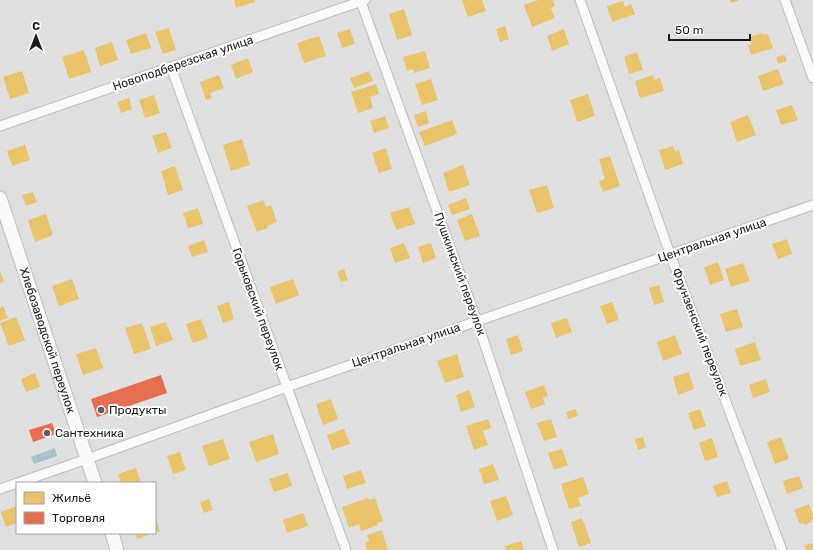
<svg xmlns="http://www.w3.org/2000/svg" width="813" height="550" viewBox="0 0 813 550" font-family="Rubik,sans-serif">
	<rect width="100%" height="100%" fill="#e1e0e0"/>
	<path fill="#e9c46a" d="M234,0H254L255,2L236,8Z
		M462,0H482L486,11L468,17Z
		M538,0H553L555,6L551,8L555,18L532,27L524,5Z
		M730,0H740L731,3Z
		M623,1L625,7L631,4L635,14L612,22L607,6Z
		M404,9L412,35L397,40L389,14Z
		M505,26L509,39L500,42L496,29Z
		M169,28L176,50L163,54L155,32Z
		M350,29L355,44L342,48L337,33Z
		M564,29L569,44L552,51L547,36Z
		M146,33L151,48L131,54L126,40Z
		M763,33V35L768,34L773,48L751,55L748,45L752,44L750,37Z
		M319,36L326,56L304,63L297,43Z
		M112,42L118,60L100,66L95,48Z
		M84,50L91,72L69,79L62,57Z
		M425,51L430,68L414,73L413,69L407,71L403,57Z
		M637,52L643,70L629,74L624,57Z
		M785,55L787,61L778,64L776,57Z
		M248,58L253,72L236,79L231,65Z
		M778,69L784,84L763,91L758,76Z
		M22,71L29,93L10,99L3,77Z
		M369,71L373,81L354,88L350,78Z
		M219,75L224,88L210,93L212,98L206,100L200,82Z
		M653,75L654,80L660,78L664,91L640,98L635,81Z
		M431,79L438,100L422,105L415,84Z
		M376,84L379,94L370,97L373,108L358,113L351,92Z
		M588,94L595,116L577,122L570,100Z
		M154,95L160,113L145,118L139,100Z
		M129,98L132,109L121,113L117,102Z
		M792,105L798,120L781,125L776,110Z
		M426,111L429,123L418,127L414,115Z
		M748,115L756,135L737,142L730,122Z
		M385,116L389,128L374,133L370,121Z
		M452,120L457,134L425,146L419,132Z
		M166,132L172,148L158,153L152,136Z
		M242,139L250,165L231,171L223,145Z
		M25,145L30,160L12,166L7,151Z
		M673,146L675,152L679,150L683,164L665,170L659,150Z
		M386,148L392,169L379,173L372,153Z
		M610,156L620,186L603,192L599,181L605,179L599,159Z
		M463,165L470,185L449,192L443,173Z
		M175,166L183,190L168,195L161,171Z
		M547,185L554,208L537,213L529,190Z
		M33,192L37,202L26,206L22,195Z
		M466,198L470,209L452,215L448,205Z
		M263,200L266,207L271,205L277,222L267,226L268,228L257,232L247,206Z
		M409,207L415,224L396,230L390,213Z
		M198,208L203,224L188,228L183,213Z
		M46,214L53,235L35,242L28,220Z
		M472,214L480,236L465,241L457,220Z
		M787,239L792,254L778,259L772,244Z
		M204,240L208,252L192,257L188,246Z
		M404,243L410,258L395,263L390,248Z
		M431,243L436,258L423,263L418,247Z
		M718,262L724,280L710,285L704,267Z
		M743,263L750,281L731,287L725,269Z
		M344,269L348,280L341,282L337,272Z
		M0,271L4,282L0,283Z
		M72,279L79,299L59,306L52,286Z
		M293,279L299,295L276,304L270,287Z
		M659,285L664,302L654,305L649,288Z
		M229,302L234,319L223,323L217,306Z
		M612,302L619,320L607,324L600,306Z
		M3,306L8,318L0,321V308Z
		M737,309L743,327L726,332L720,314Z
		M16,317L25,340L9,346L0,323Z
		M567,318L572,332L556,338L551,323Z
		M201,319L208,338L193,343L186,324Z
		M166,322L173,340L156,346L150,327Z
		M142,323L151,349L134,354L125,328Z
		M518,335L523,351L511,355L506,339Z
		M675,335L682,354L663,361L657,342Z
		M755,342L761,360L740,366L735,349Z
		M96,348L103,368L83,375L76,354Z
		M457,354L464,377L445,383L437,361Z
		M689,372L694,389L678,395L673,377Z
		M35,373L40,387L26,392L21,379Z
		M766,379L770,392L753,398L749,385Z
		M544,385L548,396L543,398L545,404L531,409L525,392Z
		M469,390L475,407L461,412L456,395Z
		M331,399L338,419L323,425L316,404Z
		M576,409L578,416L568,419L566,412Z
		M700,409L706,426L694,430L688,413Z
		M488,419L491,428L483,431L488,445L474,450L466,426Z
		M551,419L557,437L544,441L537,423Z
		M344,429L350,444L332,450L327,435Z
		M273,434L279,454L256,462L249,442Z
		M643,437L646,447L638,450L635,439Z
		M781,437L789,459L775,464L767,442Z
		M712,438L718,457L705,461L699,443Z
		M223,439L230,459L209,466L202,446Z
		M562,449L568,465L554,470L548,453Z
		M180,452L186,470L173,474L167,456Z
		M493,464L499,480L484,484L479,469Z
		M136,468L141,483H121L118,474Z
		M361,470L366,483L347,489L343,476Z
		M288,473L292,486L274,492L269,479Z
		M799,476L803,488L787,494L783,481Z
		M583,477L589,494L578,498L581,506L569,509L561,484Z
		M727,481L731,493L717,497L713,486Z
		M506,496L513,515L497,521L490,501Z
		M368,498L369,500L375,498L383,521L377,523L378,525L361,531L359,524L349,528L342,507Z
		M209,499L213,510L204,513L200,502Z
		M809,504L813,515V519L811,520L812,522L805,525L804,523L800,524L794,510Z
		M17,506V523L6,527L1,512Z
		M303,513L308,526L287,533L283,520Z
		M155,516L160,531L155,533Z
		M582,518L591,543L579,547L571,522Z
		M382,530L388,550H367L365,542L369,541L367,535Z
		M135,533H153L137,539Z
		M521,541L524,550H506L505,546Z
		M813,543V550H806L805,545Z"/>
	<path fill="#e76f51" d="M161,375L167,393L97,417L91,399Z
		M52,423L56,434L33,442L29,430Z"/>
	<path fill="#a9c1c7" d="M55,448L57,456L34,464L31,457Z"/>
	<g fill="none" stroke-linecap="round" stroke-linejoin="round">
		<defs>
			<path id="street" d="M359,0L361,2L477,321L553,550
				M580,0L670,254L782,550
				M785,0L813,78
				M171,67L346,550
				M0,126L365,0
				M0,489L87,459L287,387L813,205"/>
			<g id="secondary">
				<path id="s1" d="M0,198L95,483"/>
				<path d="M112,533L117,550"/>
			</g>
		</defs>
		<use href="#street" stroke="#bdbcbc" stroke-width="11"/>
		<use href="#secondary" stroke="#bdbcbc" stroke-width="15"/>
		<use href="#street" stroke="#fafafa" stroke-width="9"/>
		<use href="#secondary" stroke="#fafafa" stroke-width="13"/>
	</g>
	<g fill="#616060" stroke="#fff" stroke-width="1.5">
		<circle cx="101" cy="410" r="4"/>
		<circle cx="47" cy="433" r="4"/>
	</g>
	<g text-anchor="middle" dominant-baseline="central" stroke-width="4" stroke-linejoin="round" paint-order="stroke">
		<g font-size="12" fill="#1c1b1b" stroke="#fff">
			<text transform="translate(183 63) rotate(-19)">Новоподберезская улица</text>
			<text transform="translate(712 240) rotate(-19)">Центральная улица</text>
			<text transform="translate(460 274) rotate(70)">Пушкинский переулок</text>
			<text transform="translate(258 309) rotate(70)">Горьковский переулок</text>
			<text transform="translate(700 332) rotate(69)">Фрунзенский переулок</text>
			<text stroke="none"><textPath href="#s1" startOffset="150">Хлебозаводской переулок</textPath></text>
			<text transform="translate(406 345) rotate(-19)">Центральная улица</text>
		</g>
		<g font-size="12" fill="#1c1b1b" stroke="#fff" text-anchor="start">
			<text x="109" y="410">Продукты</text>
			<text x="55" y="433">Сантехника</text>
		</g>
	</g>
	<rect x="16" y="482" width="140" height="52" fill="#ffffff" stroke="#a4a4a4"/>
	<rect x="24" y="492" width="20" height="12" fill="#e9c46a" stroke="#a4a4a4"/>
	<text x="52" y="502" font-size="12" fill="#1c1b1b">Жильё</text>
	<rect x="24" y="512" width="20" height="12" fill="#e76f51" stroke="#a4a4a4"/>
	<text x="52" y="522" font-size="12" fill="#1c1b1b">Торговля</text>
	<g transform="translate(36 36)" stroke="#ffffff" stroke-width="3" paint-order="stroke">
	<path d="M0-3L7 15L0 10L-7 15Z" fill="#1c1b1b"/>
	<text y="-6" font-size="11" font-weight="bold" text-anchor="middle" fill="#1c1b1b">С</text>
	</g>
	<path d="M669 34v6h81v-6" fill="none" stroke="#1c1b1b" stroke-width="2"/>
	<text x="675" y="34" font-size="12" fill="#1c1b1b" stroke="#ffffff" stroke-width="3" paint-order="stroke">50 m</text>
</svg>
